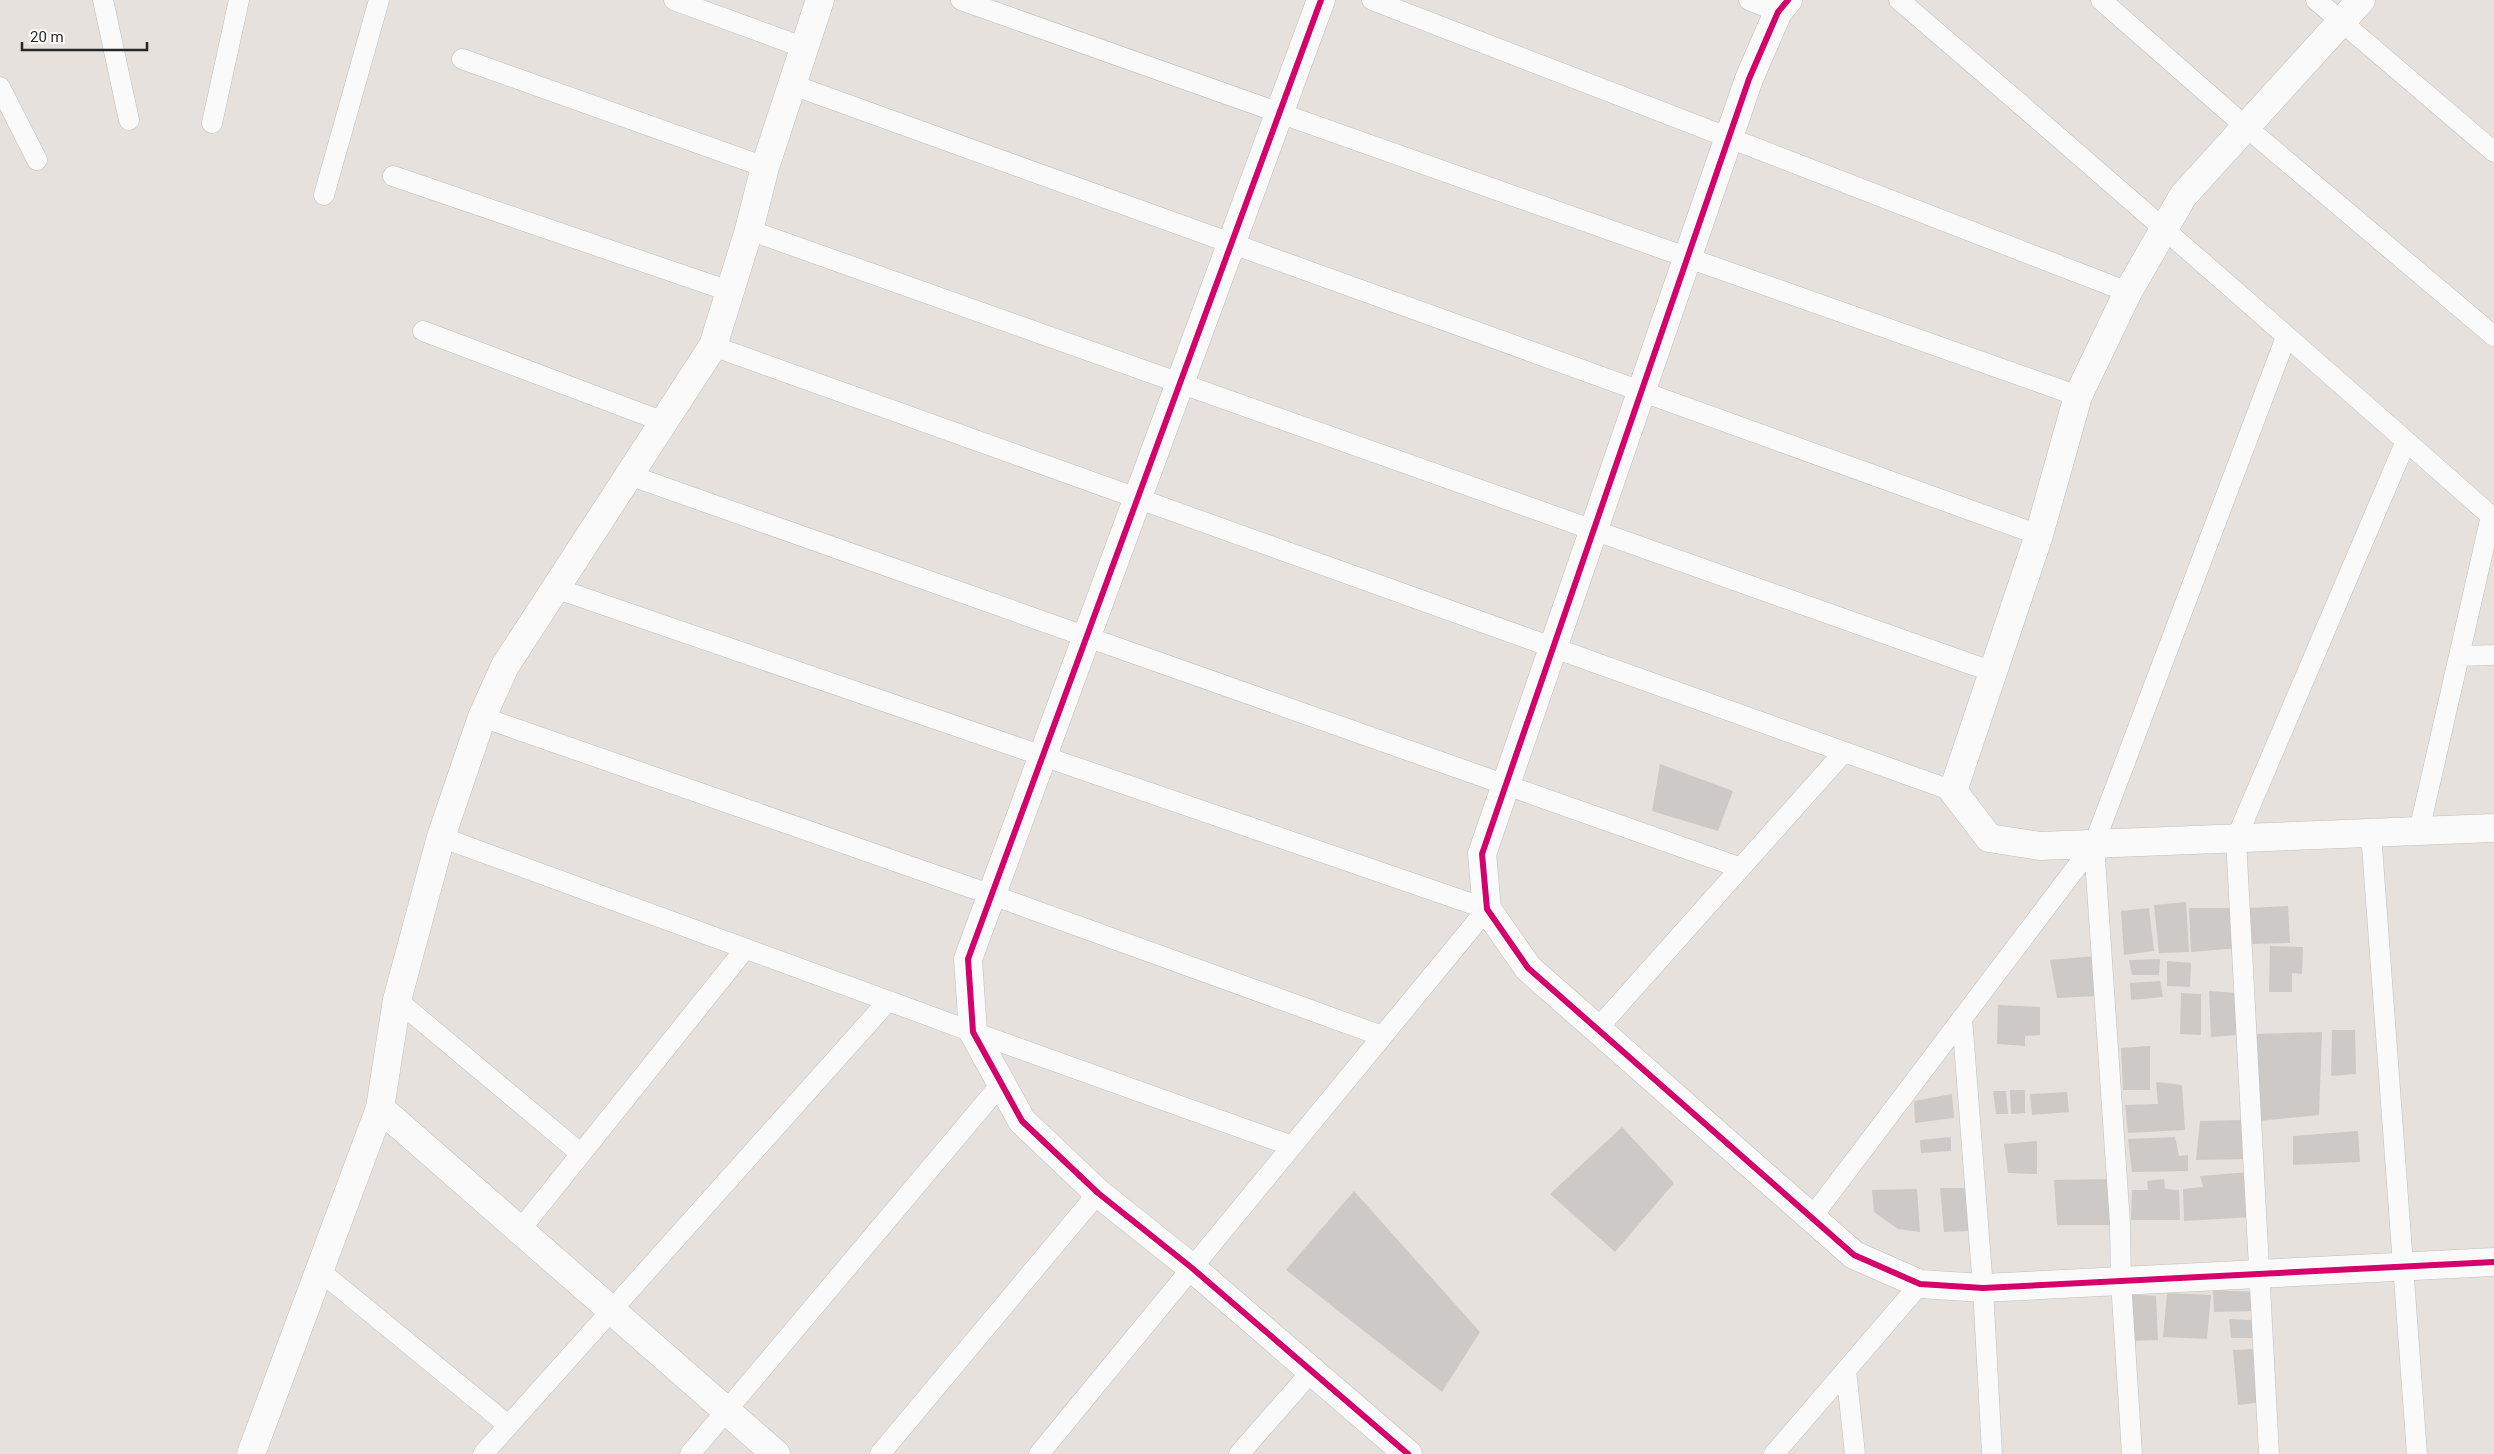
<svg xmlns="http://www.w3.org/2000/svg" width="2494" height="1454" viewBox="0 0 2494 1454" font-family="Roboto,sans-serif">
	<rect width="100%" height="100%" fill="#e6e1dc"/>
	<path fill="#cdc9c6" d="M1660,764L1733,791L1718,831L1652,811Z
		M2186,902L2189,952L2159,953L2154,905Z
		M2288,906L2290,943L2252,944L2250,908Z
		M2149,908L2154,951L2124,955L2121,911Z
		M2189,908H2237L2239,948L2191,952Z
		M2270,946L2303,947L2302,974L2292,973V992H2269Z
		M2095,956L2098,996L2057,998L2050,960Z
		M2160,959L2159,975H2132L2129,960Z
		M2167,961L2191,963L2190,987L2167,986Z
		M2160,981L2163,997L2131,1000L2130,983Z
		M2209,991L2236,993L2238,1035L2211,1037Z
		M2181,993L2201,994V1035L2180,1034Z
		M1998,1005L2040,1007V1035L2025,1036V1046L1997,1044Z
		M2332,1030H2355L2356,1074L2331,1076Z
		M2322,1032L2319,1115L2259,1121L2254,1034Z
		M2150,1046V1090H2123L2121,1048Z
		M2156,1082L2182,1085L2185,1130L2128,1133L2125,1105L2158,1104Z
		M2010,1090H2025V1113L2011,1114Z
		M1993,1091H2006L2008,1114H1996Z
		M2067,1092L2069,1112L2032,1115L2030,1094Z
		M1952,1094L1954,1118L1915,1123L1914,1101Z
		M2243,1120L2248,1159L2196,1160L2200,1121Z
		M1622,1127L1674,1183L1615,1252L1550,1194Z
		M2358,1131L2360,1162L2293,1165V1136Z
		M1951,1137V1151L1921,1153L1920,1140Z
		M2175,1137L2179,1156L2188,1155V1171L2132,1172L2128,1139Z
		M2037,1141V1174L2008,1173L2004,1144Z
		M2250,1172L2253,1217L2184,1221L2183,1189L2203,1187L2200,1176Z
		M2110,1179L2113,1225H2057L2054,1180Z
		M2164,1179L2165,1189L2179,1190L2180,1220H2131L2132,1190H2148L2147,1181Z
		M1940,1188H1967L1969,1231L1944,1232Z
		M1917,1189L1920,1232L1898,1229L1874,1212L1872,1190Z
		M1354,1191L1480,1332L1442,1392L1286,1270Z
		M2213,1290L2257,1292L2258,1311L2214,1312Z
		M2167,1293L2211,1295L2207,1339L2163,1337Z
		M2127,1294L2156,1296L2158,1340L2130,1341Z
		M2229,1319L2252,1320V1338H2231Z
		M2253,1349L2262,1402L2238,1405L2233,1350Z"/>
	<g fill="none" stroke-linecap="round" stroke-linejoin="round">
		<defs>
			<path id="lane" d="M103,0L129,120
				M674,0L805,48
				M961,0L2078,396
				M1372,0L2128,292
				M1749,0L1778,12
				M1899,0C2098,170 2295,343 2491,516H2494
				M2101,0L2246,127L2494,336
				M2316,0L2494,152
				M462,59L765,167
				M793,85L2039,535
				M0,87L37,160
				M212,123L239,0
				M393,176L729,291
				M324,195L379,0
				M749,230L1993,672
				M423,331L664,422
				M713,346L1953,791
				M629,475L1741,868
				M555,588L1487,909L1039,1454
				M2459,656L2494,655
				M482,717L992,895L1382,1036
				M2419,831L2491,516
				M2371,833L2417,1454
				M441,837L973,1032L1292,1146
				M397,1000L580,1153
				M1962,1018L1983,1288L1992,1454
				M1598,1028L1844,752
				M1812,1217L2094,844
				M520,1230L745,949
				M320,1271L508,1425
				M1846,1370L1855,1454
				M483,1454L888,1001
				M690,1454L1002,1083
				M880,1454L1098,1193
				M1239,1454L1312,1371
				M1774,1454L1920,1284
				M2132,1454L2121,1281L2120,1224L2094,844L2286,337
				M2269,1454L2236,839L2406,441"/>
			<path id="street" d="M1321,0L968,959L973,1032L1022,1121L1098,1193L1192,1268L1408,1454
				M1788,0L1778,12L1749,79L1482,854L1487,909L1528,968L1854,1255L1920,1284L1983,1288L2494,1262
				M2361,0L2183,196L2128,292L2078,396L2039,535L1953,791L1989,838L2040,846L2494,828
				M380,1108L776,1454
				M251,1454L380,1108L397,1000L441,837L482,717L505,666L713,346L749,230L765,167L820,0"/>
		</defs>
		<use href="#lane" stroke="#bfbebe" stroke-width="21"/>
		<use href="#street" stroke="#bfbebe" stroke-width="29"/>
		<use href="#lane" stroke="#fbfafa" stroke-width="20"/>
		<use href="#street" stroke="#fbfafa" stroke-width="28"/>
		<defs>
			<path id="cycleway" d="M1321,0L968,959L973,1032L1022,1121L1098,1193L1192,1268L1408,1454
				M1788,0L1778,12L1749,79L1482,854L1487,909L1528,968L1854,1255L1920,1284L1983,1288L2494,1262"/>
		</defs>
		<use href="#cycleway" stroke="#fff" stroke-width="9"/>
		<use href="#cycleway" stroke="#d6006c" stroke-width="6"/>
	</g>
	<path d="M22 42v8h125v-8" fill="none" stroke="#272727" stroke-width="2.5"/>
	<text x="30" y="42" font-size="15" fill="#272727" stroke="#ffffff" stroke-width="4" paint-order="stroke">20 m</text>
</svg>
